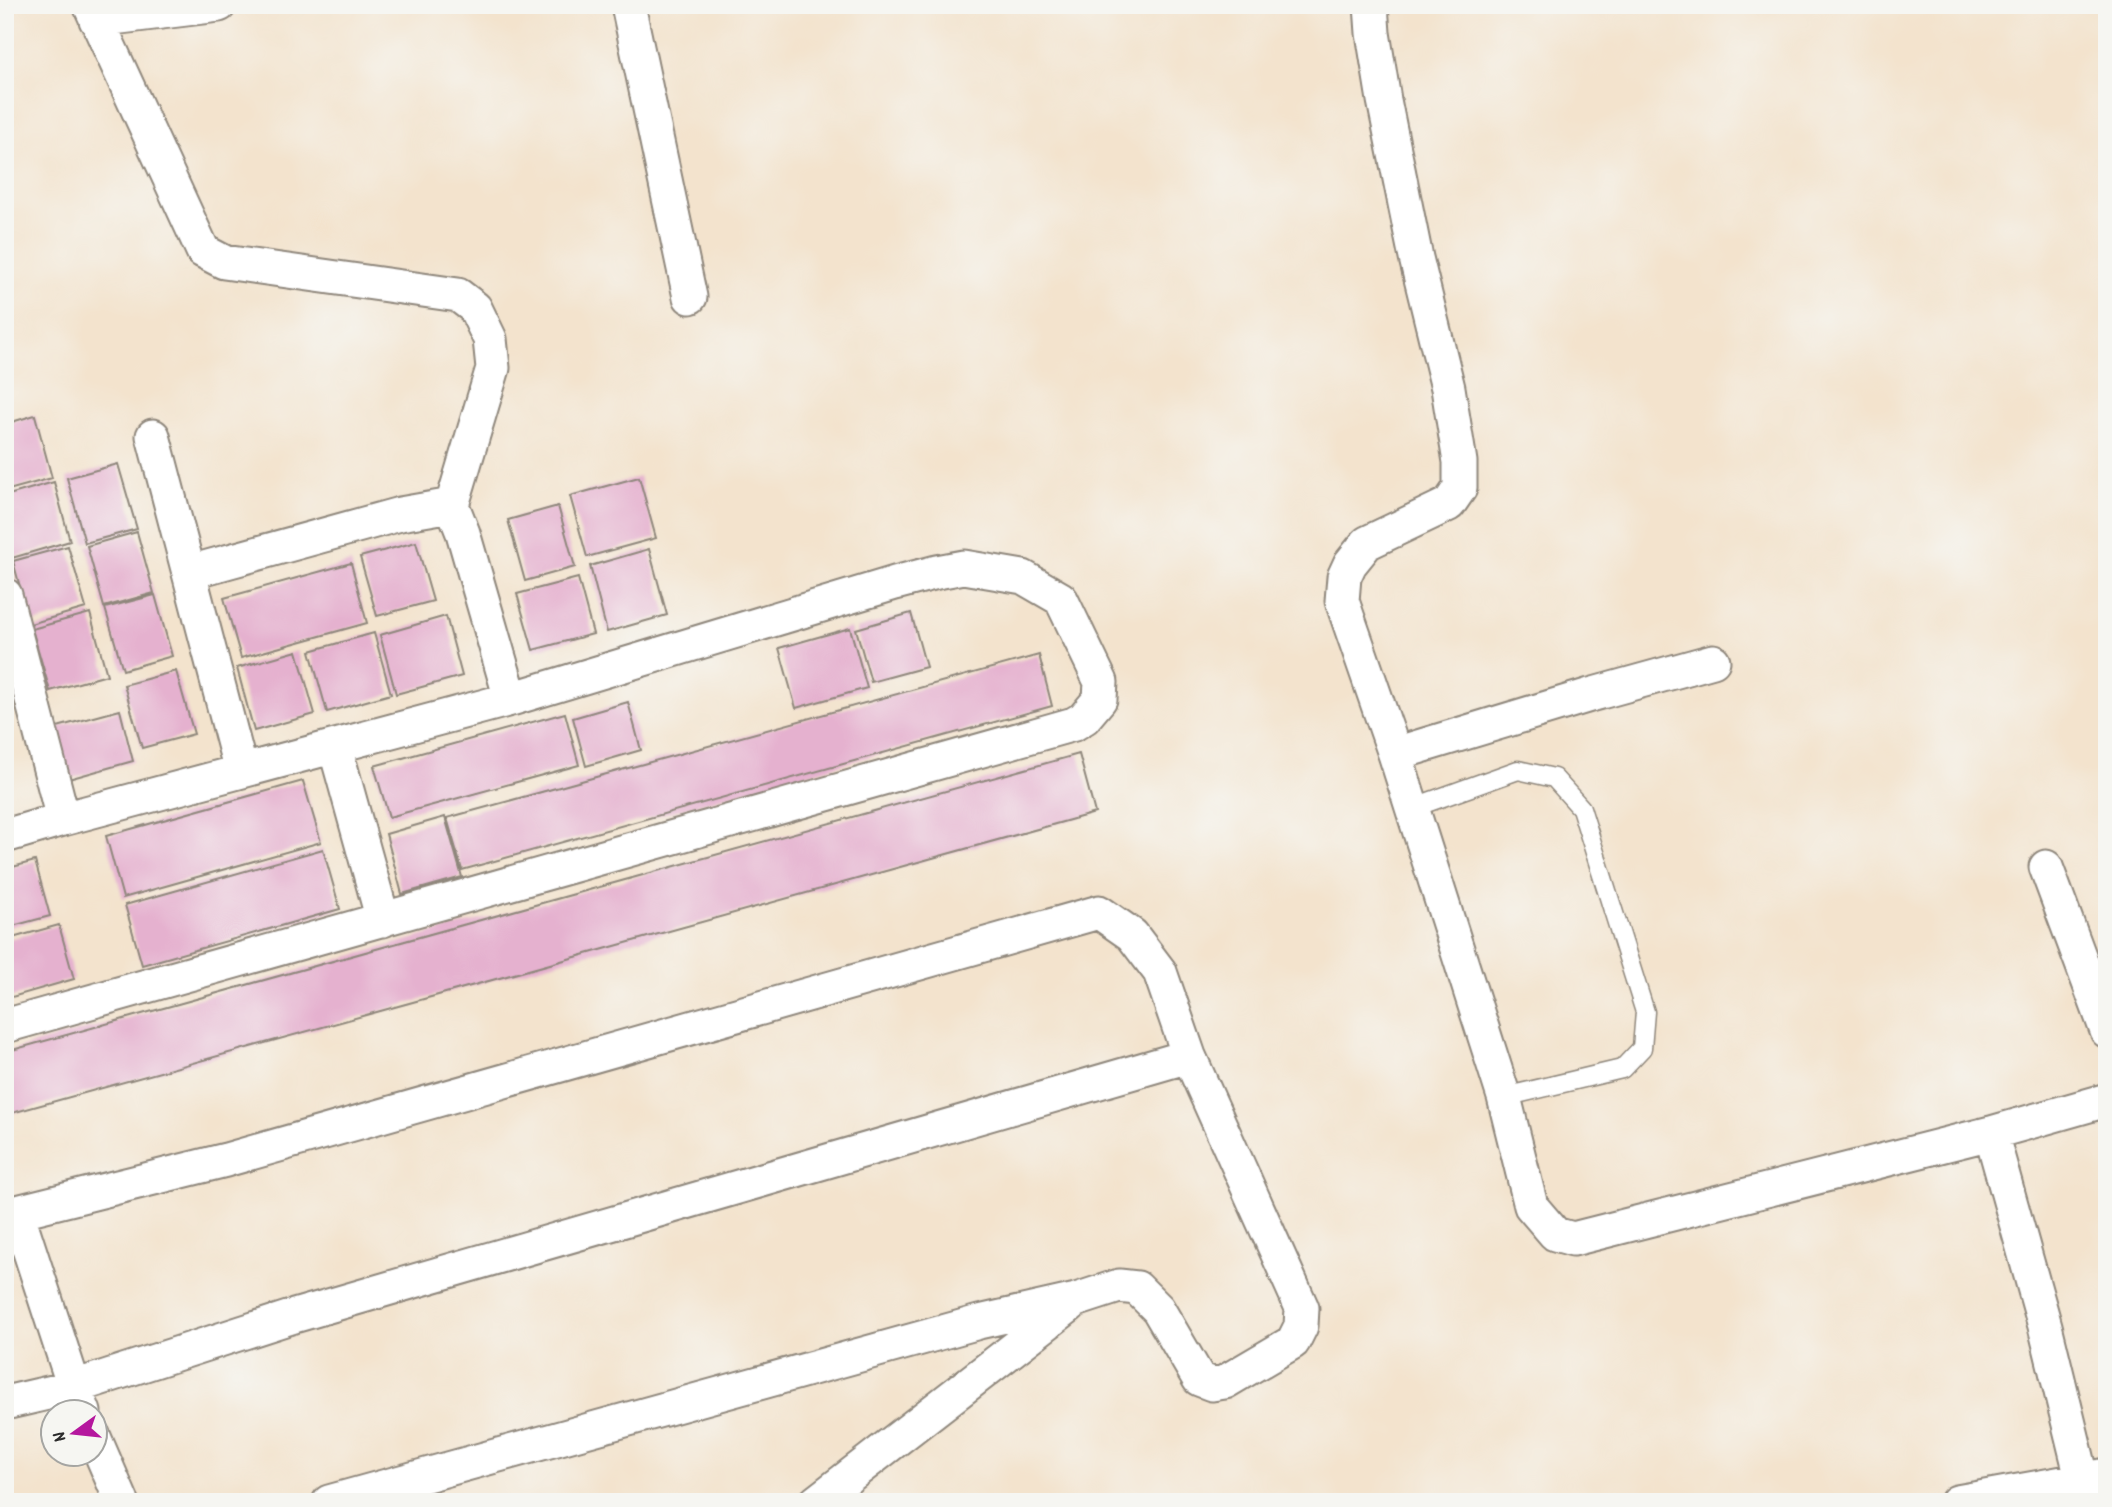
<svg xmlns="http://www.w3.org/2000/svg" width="2112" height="1507" viewBox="0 0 2112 1507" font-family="Dekko,sans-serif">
	<rect width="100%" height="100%" fill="#f6f6f2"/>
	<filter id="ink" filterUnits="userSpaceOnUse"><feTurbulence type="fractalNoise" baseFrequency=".0143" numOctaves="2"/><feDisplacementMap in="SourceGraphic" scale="14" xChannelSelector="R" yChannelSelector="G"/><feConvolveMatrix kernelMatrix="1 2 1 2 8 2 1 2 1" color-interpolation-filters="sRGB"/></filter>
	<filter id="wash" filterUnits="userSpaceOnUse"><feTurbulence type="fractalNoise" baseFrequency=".00686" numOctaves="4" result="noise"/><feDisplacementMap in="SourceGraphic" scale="28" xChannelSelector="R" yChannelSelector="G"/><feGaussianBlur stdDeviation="1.57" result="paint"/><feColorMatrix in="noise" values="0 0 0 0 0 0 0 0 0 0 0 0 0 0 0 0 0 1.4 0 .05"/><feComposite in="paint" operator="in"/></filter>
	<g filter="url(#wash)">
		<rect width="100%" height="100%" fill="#f3e3cd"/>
		<g id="blocks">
			<path fill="#e5b1cf" d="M35,415L52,478L5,491V424Z
				M118,464L137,529L85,543L67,478Z
				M639,477L656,538L587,557L570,496Z
				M54,482L70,541L12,558L5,534V496Z
				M558,506L575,567L525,581L508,520Z
				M137,532L154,593L104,607L87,546Z
				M416,542L433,601L377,616L360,557Z
				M68,546L86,608L30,624L13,561Z
				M649,549L667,615L607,632L590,566Z
				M351,563L367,623L241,658L224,598Z
				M578,578L593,634L533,650L517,594Z
				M155,595L172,656L123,670L105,608Z
				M90,613L107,675L50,691L32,629Z
				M911,613L926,667L871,682L856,629Z
				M446,616L462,676L396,694L380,635Z
				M850,628L867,688L796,708L779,648Z
				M374,633L391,694L327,712L310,651Z
				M297,651L315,714L254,731L237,668Z
				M1039,655L1052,706L462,870L447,818Z
				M176,671L194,734L142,748L124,685Z
				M628,702L641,750L586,766L573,718Z
				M120,710L133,761L65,780L50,729Z
				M565,713L579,765L389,817L374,766Z
				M1079,754L1095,813L5,1115V1052Z
				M303,781L321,842L123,898L106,836Z
				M445,817L462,877L402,894L386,834Z
				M323,849L340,909L142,965L125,905Z
				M35,861L50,916L5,928V869Z
				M59,925L74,979L5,999V940Z"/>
		</g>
	</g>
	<g filter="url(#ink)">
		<use href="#blocks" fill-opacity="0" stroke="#8f877c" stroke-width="2"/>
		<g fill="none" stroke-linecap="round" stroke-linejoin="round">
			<defs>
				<path id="service" d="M1412,808L1518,770L1554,778L1581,808L1645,1012L1642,1048L1622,1069L1504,1097"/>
				<path id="minor" d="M90,5L203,251L224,262L458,295L475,308L490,339L493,368L452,505
					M628,5L690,297
					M1371,5L1373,33L1384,100L1416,258L1448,388L1460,462V488L1449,504L1367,543L1350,564L1344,577L1342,601L1395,754L1504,1097L1531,1206L1555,1234L1573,1239L1991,1133L2107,1100
					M96,20L219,5
					M153,436L241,771
					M190,572L400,514L452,505L463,533L511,699
					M5,595L63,819
					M335,747L383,920
					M1395,754L1590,695L1713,661
					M5,836L63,819L511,699L895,583L937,572L964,567L1023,577L1061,599L1101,682L1100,699L1084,718L1074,724L5,1026
					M2046,867L2107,1031
					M1991,1133L2045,1326L2088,1502
					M17,1212L74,1387L84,1412
					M5,1215L226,1160L1099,912L1132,935L1160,972L1189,1056L1302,1308L1301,1326L1293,1342L1225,1382L1212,1384L1199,1379L1158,1309L1137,1288L1119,1286L1076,1300L979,1322L329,1502
					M5,1403L74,1387L294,1316L1189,1056
					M94,1437L122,1502
					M816,1502L1069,1306
					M1957,1502L2107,1475"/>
			</defs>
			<use href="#service" stroke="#8f877c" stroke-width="21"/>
			<use href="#minor" stroke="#8f877c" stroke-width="37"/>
			<use href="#service" stroke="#fff" stroke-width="18"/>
			<use href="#minor" stroke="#fff" stroke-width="33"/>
		</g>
	</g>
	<rect width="2112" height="1507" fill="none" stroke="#f6f6f2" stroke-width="28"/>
	<g transform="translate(74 1433) rotate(255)"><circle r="33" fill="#f6f6f2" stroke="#a5a5a2" stroke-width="2"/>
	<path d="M0-5L12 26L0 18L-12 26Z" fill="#b5179e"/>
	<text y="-10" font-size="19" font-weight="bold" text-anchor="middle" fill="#2b2b2b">N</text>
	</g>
</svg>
